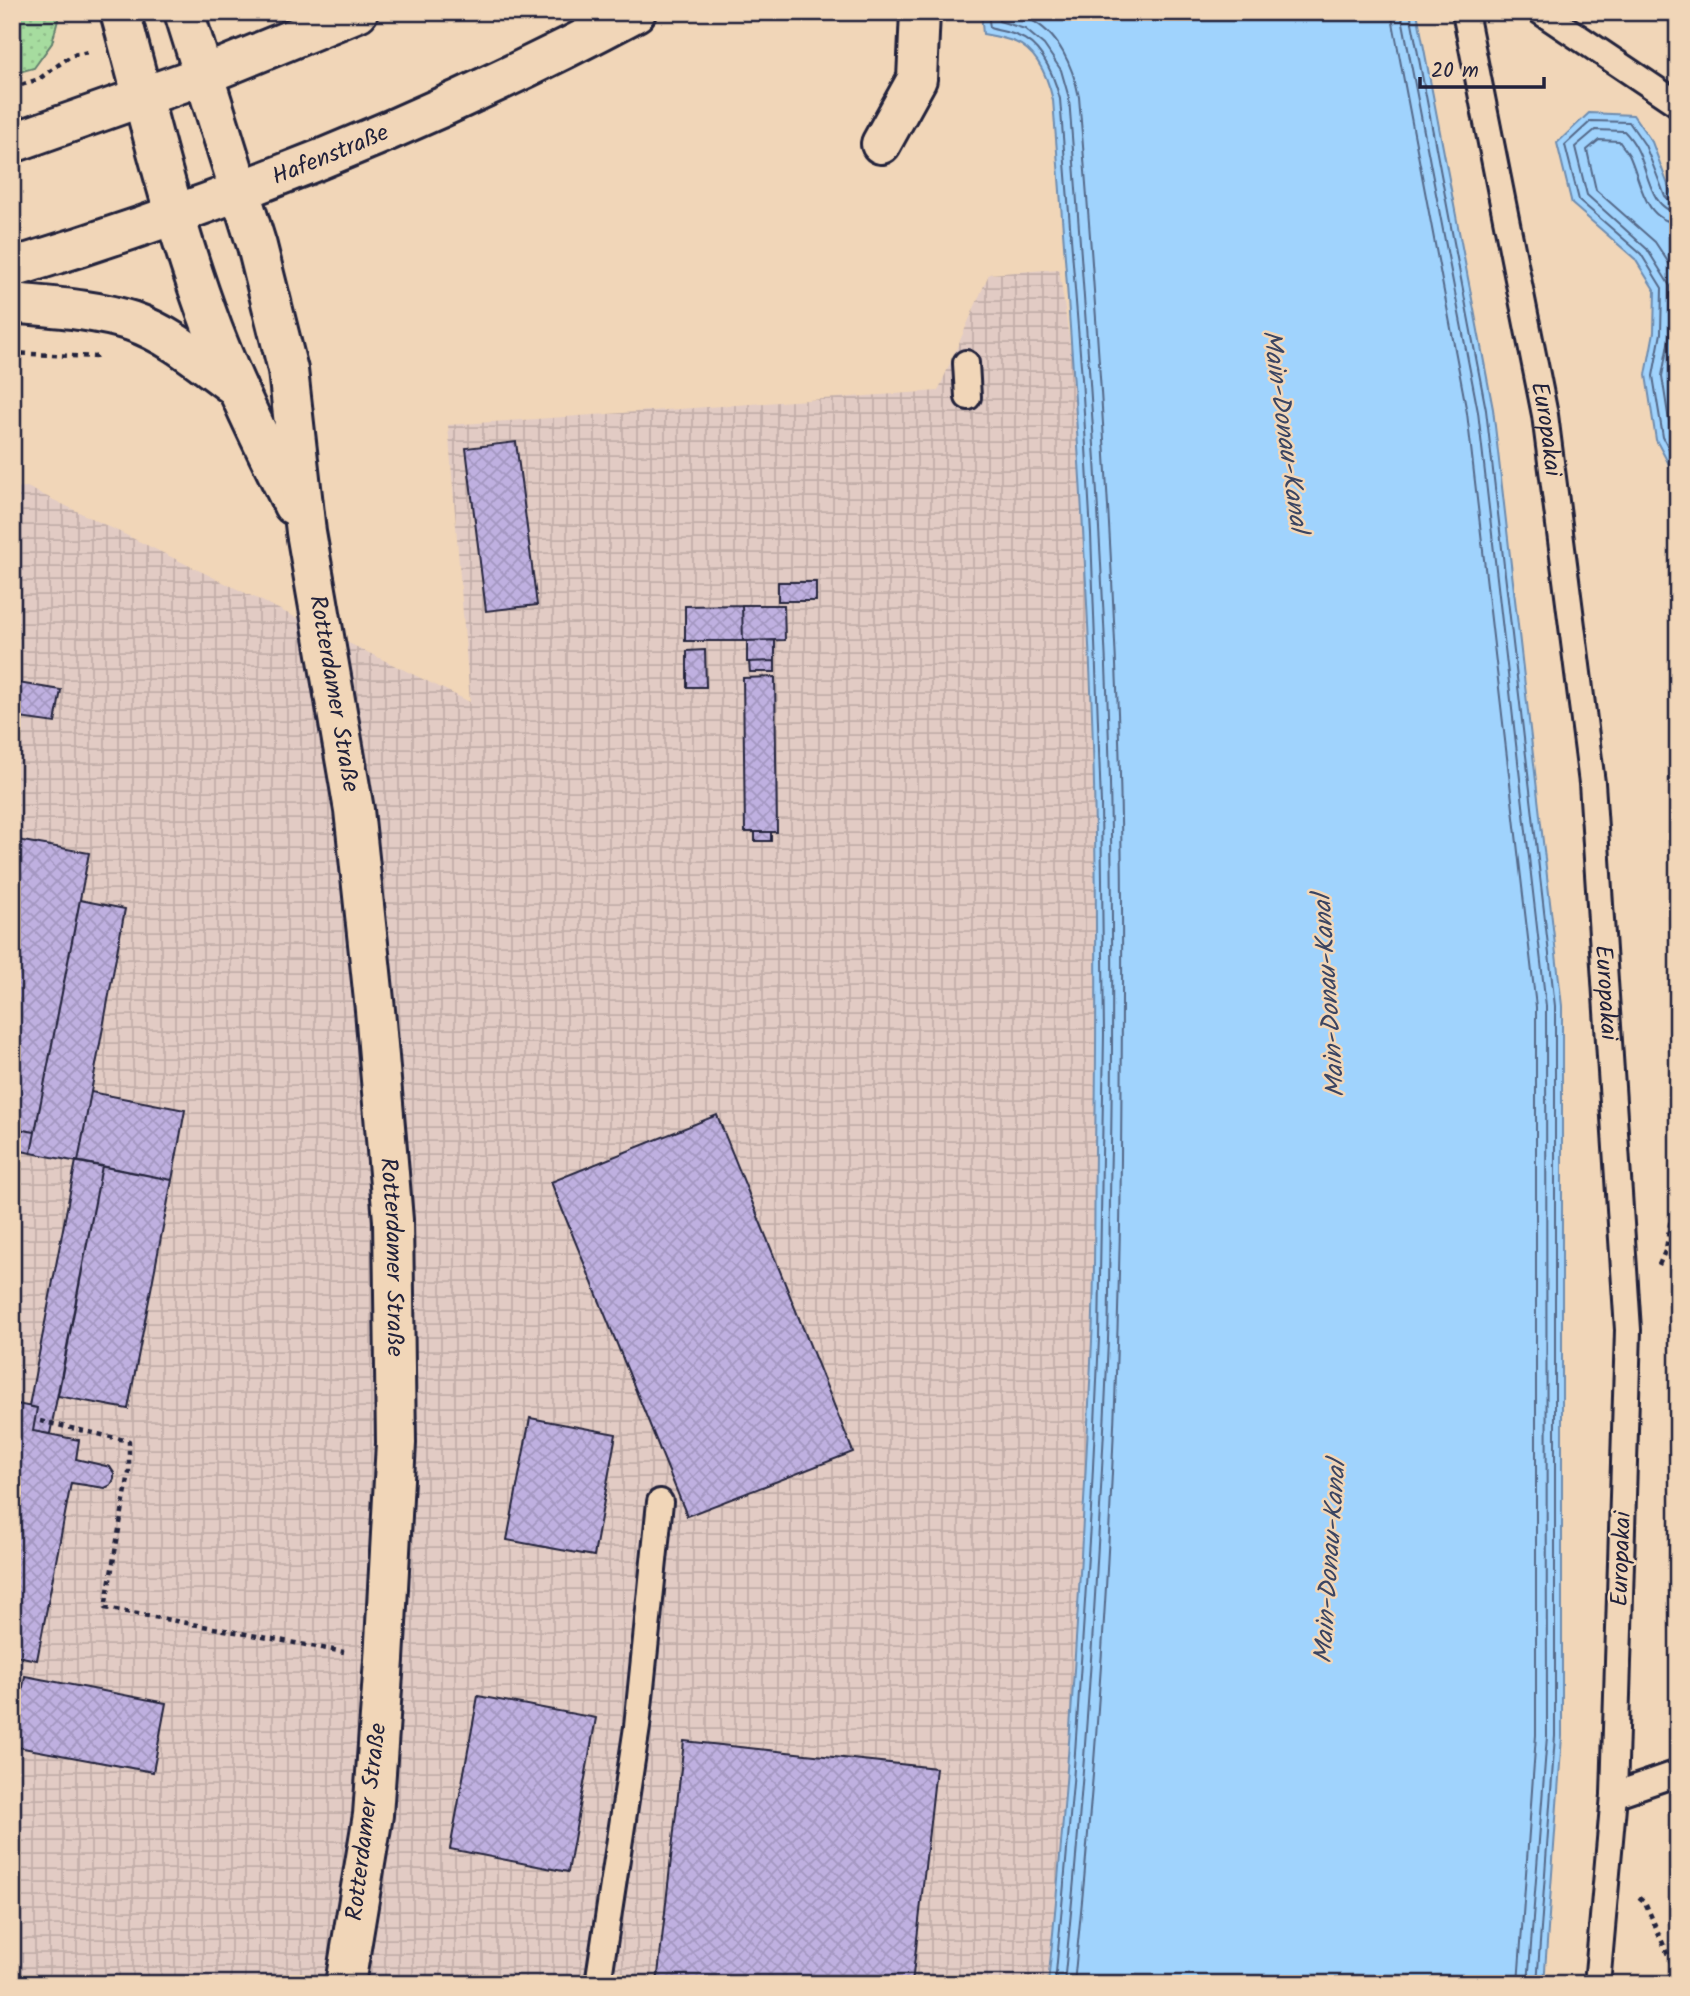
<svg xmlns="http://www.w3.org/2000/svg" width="1690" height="1996" viewBox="0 0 1690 1996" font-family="Kalam,sans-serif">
	<defs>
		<pattern id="industrial-grid" width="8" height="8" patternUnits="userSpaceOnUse" patternTransform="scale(1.75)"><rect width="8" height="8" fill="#e2cbc4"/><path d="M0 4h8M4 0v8" fill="none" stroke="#c2aea9"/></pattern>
		<pattern id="grass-dots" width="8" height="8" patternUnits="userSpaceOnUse" patternTransform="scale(1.75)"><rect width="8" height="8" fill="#a6dc9f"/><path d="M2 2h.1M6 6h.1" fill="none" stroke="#8fbc8a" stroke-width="1.8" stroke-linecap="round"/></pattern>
		<pattern id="building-cross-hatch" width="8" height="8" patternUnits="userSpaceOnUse" patternTransform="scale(1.75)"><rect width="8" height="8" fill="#bfb0e0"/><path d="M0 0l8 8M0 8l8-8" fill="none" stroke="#a497c1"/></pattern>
	</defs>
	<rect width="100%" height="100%" fill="#f1d6b8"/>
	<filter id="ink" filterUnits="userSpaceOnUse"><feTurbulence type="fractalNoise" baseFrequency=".0143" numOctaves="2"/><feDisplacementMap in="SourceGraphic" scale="14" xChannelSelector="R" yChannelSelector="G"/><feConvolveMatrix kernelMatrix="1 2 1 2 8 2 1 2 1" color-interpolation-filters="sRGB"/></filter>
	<g filter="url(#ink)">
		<path fill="url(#industrial-grid)" d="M1059,269L1075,379L1084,535L1094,804L1097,1034L1092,1338L1084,1510L1066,1782L1048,1984H12V488L27,487L470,702L448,425L938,391L989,274Z"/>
		<path fill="url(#grass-dots)" stroke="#647f6d" stroke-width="2" d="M12,12H60L52,43L34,68L12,74Z"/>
		<path fill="#a0d3fd" stroke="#6e8caf" stroke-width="2" d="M981,12H1417L1493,409L1562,1006V1736L1544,1984H1048C1070,1770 1082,1555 1092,1341C1095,1278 1094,1214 1095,1151C1097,1006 1097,860 1092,715C1084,510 1069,305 1053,100C1048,79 1038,51 1015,42C1005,38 993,36 983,34Z
			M1589,113L1633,115L1652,142L1671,193L1678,199V481L1656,440L1646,375L1654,332L1655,291L1635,259L1572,204L1557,143Z"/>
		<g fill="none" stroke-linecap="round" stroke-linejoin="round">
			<path stroke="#546989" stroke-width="2" d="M988,12L990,28C999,31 1009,32 1018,36C1043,45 1054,76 1060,99L1082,378L1091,534L1101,804L1104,1034L1099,1338L1091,1510L1073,1783L1055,1984
				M997,12L999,21L1025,29L1044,45L1061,70L1069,98C1085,303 1100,508 1108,714C1113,859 1113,1005 1111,1150C1109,1214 1110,1277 1108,1340C1099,1555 1086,1770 1064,1984
				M1008,12C1014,15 1022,16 1029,19C1059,33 1073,67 1079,97C1096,302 1110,507 1118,713C1124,862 1122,1010 1121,1159C1118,1434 1102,1710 1074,1984
				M1391,12L1467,413L1536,1007V1735L1518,1984
				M1401,12L1478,412L1546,1006L1547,1736L1528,1984
				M1410,12L1486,410L1555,1006V1736L1537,1984
				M1678,203H1672L1665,196L1645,145L1629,122L1591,121L1565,145L1579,200L1641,254L1662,288L1661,333L1653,376L1663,437L1678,466
				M1678,212C1650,211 1648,169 1637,149C1634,143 1629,136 1624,131L1595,130L1575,147L1587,195L1647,249L1670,286V333L1662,376L1671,434L1678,447
				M1678,223C1643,221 1641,180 1629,155C1626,150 1622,146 1619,141L1599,140L1587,150L1596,190L1655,242L1678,277"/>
		</g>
		<path fill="url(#building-cross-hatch)" stroke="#22223b" stroke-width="2" d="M516,442L537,605L486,611L466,448Z
			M778,582H816V601H778Z
			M742,605H784L785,640L743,641Z
			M742,605L743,641H685V606Z
			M775,640V661L747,662V641Z
			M705,650L706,687H687V651Z
			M775,661V672H750L749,662Z
			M775,677L777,832H745L743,678Z
			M12,682L61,690L55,723L12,717Z
			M755,832H771V841H755Z
			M12,839L89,853L35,1132L12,1128Z
			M80,900L125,909L78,1162L31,1153Z
			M91,1092L185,1110L172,1180L78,1162Z
			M717,1115L853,1452L687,1516L551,1182Z
			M12,1128L35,1132L31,1153L12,1149Z
			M76,1161L102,1166L50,1434L33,1431L37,1408L29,1406Z
			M102,1166L172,1180L128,1409L58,1396Z
			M12,1403L37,1408L33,1431L79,1440L76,1459L110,1467L114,1473V1479L111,1485L105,1488L71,1483L37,1660L12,1655Z
			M530,1418L616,1434L594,1556L507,1540Z
			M25,1676L166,1703L153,1772L12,1746Z
			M478,1696L596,1718L568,1872L450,1849Z
			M684,1741L936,1768L912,1984H657Z"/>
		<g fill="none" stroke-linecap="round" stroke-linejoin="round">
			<defs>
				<g id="service">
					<path id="s1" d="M1465,12L1545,415L1592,783L1628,1330L1614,1795L1597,1984"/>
					<path d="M1541,12L1678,104"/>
					<path d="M966,363L968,397"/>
					<path d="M1614,1795L1678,1773"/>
					<path d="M598,1984L637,1727L660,1502"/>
				</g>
				<g id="minor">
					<path d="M120,12C149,119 174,227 213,330C236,390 265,448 293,505"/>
					<path id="s2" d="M184,12L257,246L288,370L306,532L354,810L375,1010L393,1220L396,1443L384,1660L373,1815L345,1984"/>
					<path d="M881,144L917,79L920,12"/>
				</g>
				<g id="secondary">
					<path d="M12,143L204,75L358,12"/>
					<path id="s3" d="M12,268C230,202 435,119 636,12"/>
					<path d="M12,303C51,307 93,309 131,321C170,334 204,364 237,388"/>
				</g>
			</defs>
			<use href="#service" stroke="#22223b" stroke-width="30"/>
			<use href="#minor" stroke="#22223b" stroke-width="44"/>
			<use href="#secondary" stroke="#22223b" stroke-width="44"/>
			<path stroke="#22223b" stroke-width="4.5" stroke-dasharray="5 5" stroke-linecap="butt" d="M12,88L39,79L72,55L89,52
				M12,353L95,357L98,355
				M1659,1265L1666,1249L1678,1174
				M40,1421L129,1441V1473L105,1608L344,1652
				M1639,1897L1645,1902L1678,1978"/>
			<use href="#service" stroke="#f1d6b8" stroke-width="24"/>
			<use href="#minor" stroke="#f1d6b8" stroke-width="38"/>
			<use href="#secondary" stroke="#f1d6b8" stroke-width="38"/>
		</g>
	</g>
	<g text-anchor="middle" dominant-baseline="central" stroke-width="5" stroke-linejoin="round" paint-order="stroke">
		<g font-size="24" fill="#22223b" stroke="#f1d6b8">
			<text stroke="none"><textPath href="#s3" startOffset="338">Hafenstraße</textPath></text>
			<text stroke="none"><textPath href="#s1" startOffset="425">Europakai</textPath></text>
			<text stroke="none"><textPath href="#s2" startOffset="700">Rotterdamer Straße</textPath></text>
			<text stroke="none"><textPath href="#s1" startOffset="992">Europakai</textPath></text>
			<text stroke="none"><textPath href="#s2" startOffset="1267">Rotterdamer Straße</textPath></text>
			<text transform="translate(1622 1559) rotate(-88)">Europakai</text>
			<text transform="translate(367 1822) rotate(-83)">Rotterdamer Straße</text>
		</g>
		<g font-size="26" font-style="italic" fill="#3b4562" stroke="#f1d6b8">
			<text transform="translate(1284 431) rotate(82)">Main-Donau-Kanal</text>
			<text transform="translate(1330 996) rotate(-94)">Main-Donau-Kanal</text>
			<text transform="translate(1331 1562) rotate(-86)">Main-Donau-Kanal</text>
		</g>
	</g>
	<rect width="1690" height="1996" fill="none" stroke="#f1d6b8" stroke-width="42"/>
	<rect x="21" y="21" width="1648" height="1954" fill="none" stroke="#22223b" stroke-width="2.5" filter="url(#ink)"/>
	<path d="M1420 77v10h124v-10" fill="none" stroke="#22223b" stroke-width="3.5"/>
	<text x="1431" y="77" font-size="21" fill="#22223b" stroke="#f1d6b8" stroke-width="5" paint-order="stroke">20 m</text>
</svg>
